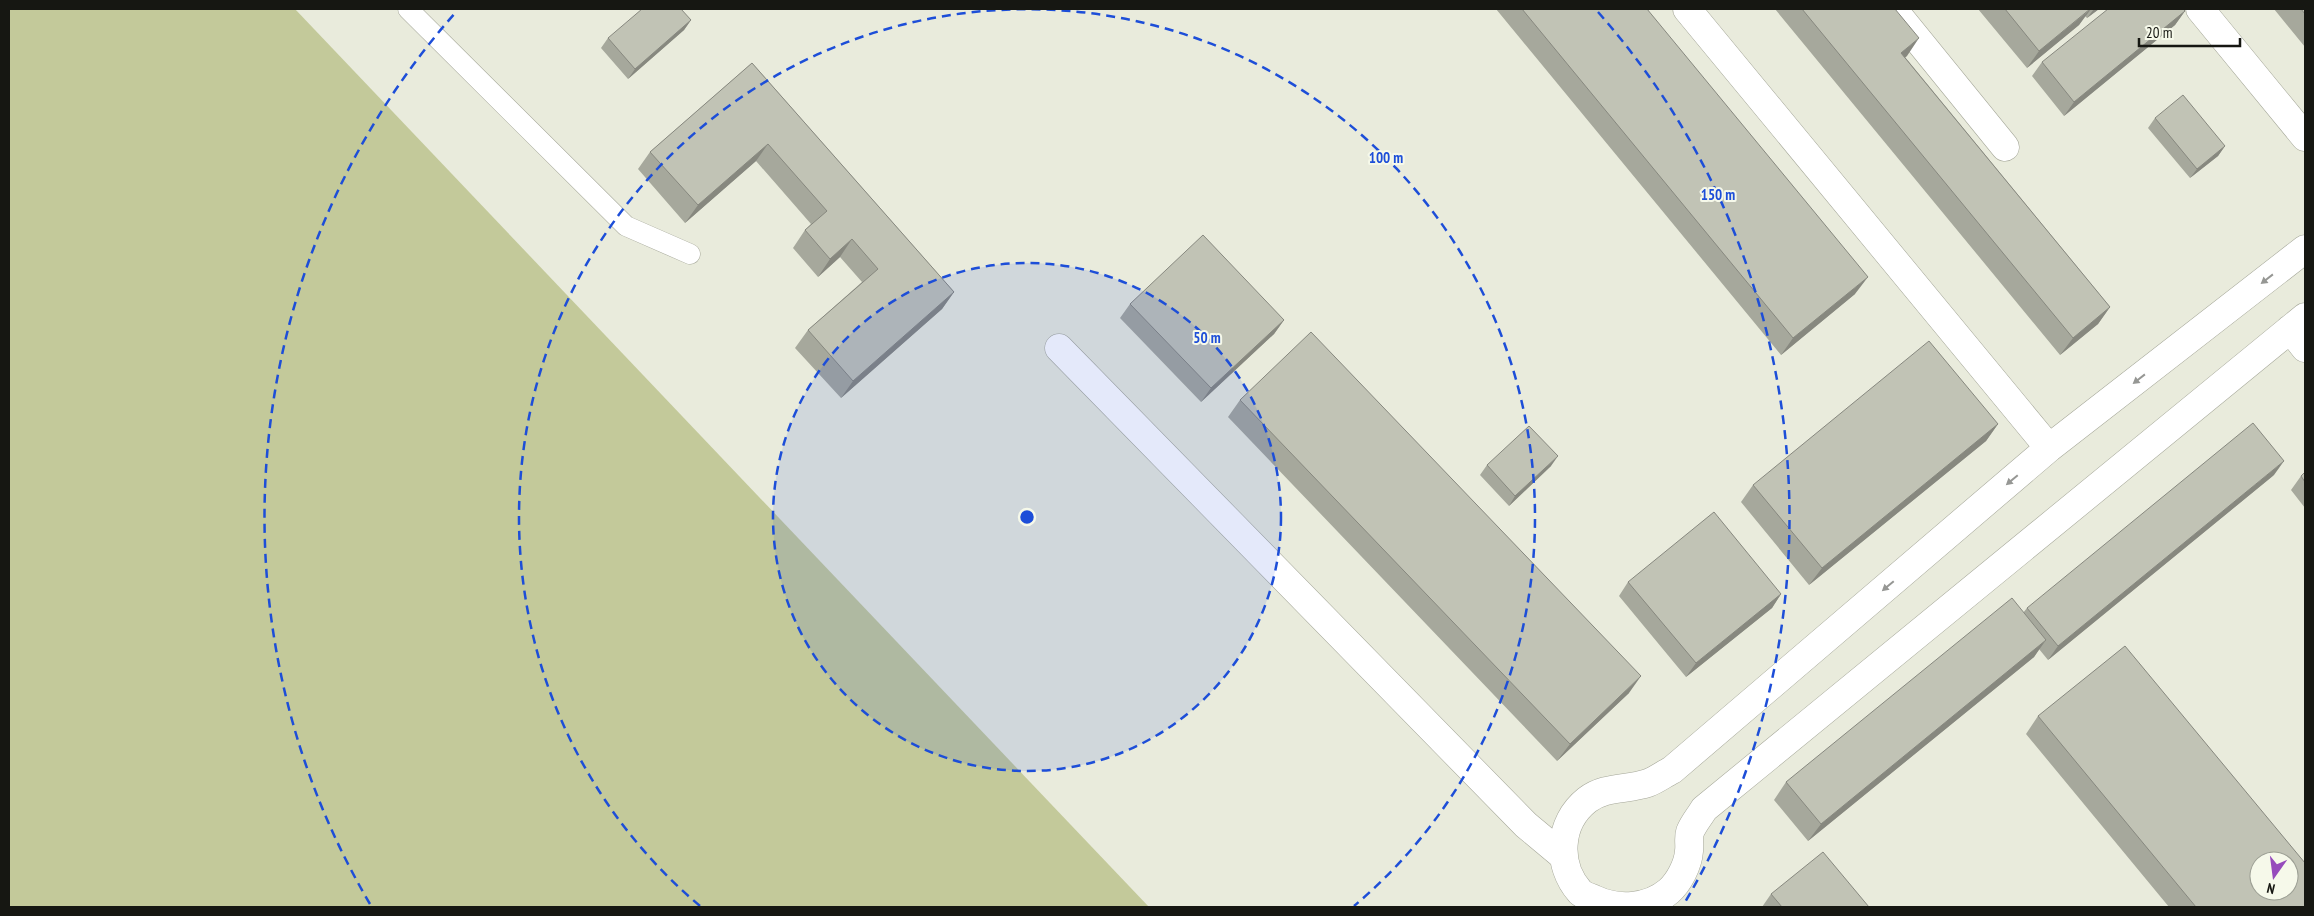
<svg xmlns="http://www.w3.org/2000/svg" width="2314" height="916" viewBox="0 0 2314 916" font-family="'PT Sans Narrow',sans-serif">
	<rect width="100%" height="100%" fill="#e9ebdc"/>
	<path fill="#c3c99a" d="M9,9H295L1149,907H9Z"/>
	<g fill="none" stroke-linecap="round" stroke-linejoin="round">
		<defs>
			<path id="service" d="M408,9L626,226L690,254"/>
			<path id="minor" d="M1687,9L2049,448
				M1893,9L2005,147
				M2200,9L2305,137
				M2305,249L2049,448L1672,770C1664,774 1656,780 1648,783C1627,790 1605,786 1587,800C1558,823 1556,865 1580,892C1583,895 1589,897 1594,899C1617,910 1648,909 1669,891C1679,882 1688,865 1689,851C1690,845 1688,838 1690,832C1693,824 1700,816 1704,809L2305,317
				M2290,329L2305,348
				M1059,348L1526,825L1562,855"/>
		</defs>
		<use href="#service" stroke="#a5a799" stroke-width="21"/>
		<use href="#minor" stroke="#a5a799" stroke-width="29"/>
		<use href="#service" stroke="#fff" stroke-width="20"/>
		<use href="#minor" stroke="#fff" stroke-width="28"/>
	</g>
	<path fill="#a6a89c" d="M1496,9H1647L1855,294L1781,355Z
		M1775,9H1895L1907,56L1905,57L2110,307L2098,324L2060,355Z
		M1978,9H2099L2087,18L2085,16L2079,25L2027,68Z
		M2274,9H2305V47Z
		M2185,11L2175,25L2064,116L2032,76L2042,62Z
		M691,20L684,30L628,79L601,48L608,38Z
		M752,63L954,292L942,309L841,398L795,348L808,330L862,282L840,257L818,277L793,248L805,230L811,224L756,161L685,223L638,169L650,152Z
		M2155,118L2225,146L2218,156L2190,178L2148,128Z
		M1130,304L1284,320L1274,334L1201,402L1120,318Z
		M1240,400L1629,693L1557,761L1228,417Z
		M1998,424L1986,441L1809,585L1741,502L1753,485Z
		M1487,465L1551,466L1509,506L1480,475Z
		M2305,472V508L2291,490L2301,476Z
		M2274,475L2048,660L2039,649L2034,657L1808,841L1774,800L1786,782L2023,613L2027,608Z
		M1628,582L1781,594L1772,608L1686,677L1619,596Z
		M2038,716L2305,907H2169L2026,734Z
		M1771,894L1869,907H1762Z"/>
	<path fill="#87887f" d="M2091,9L2079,25L2027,68L2039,51Z
		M2094,9H2099L2087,18Z
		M2185,11L2175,25L2064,116L2074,102Z
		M691,20L684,30L628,79L635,69Z
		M1919,38L1907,56L1889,70L1901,53Z
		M768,144L756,161L685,223L698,205Z
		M2225,146L2218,156L2190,178L2197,169Z
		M852,239L840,257L818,277L830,259Z
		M1868,277L1855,294L1781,355L1793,338Z
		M954,292L942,309L841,398L853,381Z
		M2110,307L2098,324L2060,355L2073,338Z
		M1284,320L1274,334L1201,402L1211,388Z
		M1998,424L1986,441L1809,585L1822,568Z
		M1558,456L1551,466L1509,506L1515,496Z
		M2284,461L2274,475L2048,660L2058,646Z
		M1781,594L1772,608L1686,677L1696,663Z
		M2046,640L2034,657L1808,841L1821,824Z
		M1641,676L1629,693L1557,761L1570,744Z"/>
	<path fill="#c1c3b5" stroke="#87887f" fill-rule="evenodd" d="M642,9H681L691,20L635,69L608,38Z
		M1522,9H1647L1868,277L1793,338Z
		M1802,9H1895L1919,38L1901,53L2110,307L2073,338Z
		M2005,9H2090L2039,51Z
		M2108,9H2183L2185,11L2074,102L2042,62Z
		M2301,9H2305V14Z
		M752,63L954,292L853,381L808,330L878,269L852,239L830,259L805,230L827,211L768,144L698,205L650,152Z
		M2183,95L2225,146L2197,169L2155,118Z
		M1203,235L1284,320L1211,388L1130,304Z
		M1311,332L1641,676L1570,744L1240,400Z
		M1929,341L1998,424L1822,568L1753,485Z
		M2253,423L2284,461L2058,646L2027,608Z
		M1529,426L1558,456L1515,496L1487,465Z
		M2305,472V482L2301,476Z
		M1714,512L1781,594L1696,663L1628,582Z
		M2012,598L2046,640L1821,824L1786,782Z
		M2125,646L2305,863V907H2196L2038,716ZM2259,861H2289V891H2259Z
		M1823,852L1869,907H1782L1771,894Z"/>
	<defs><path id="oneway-solid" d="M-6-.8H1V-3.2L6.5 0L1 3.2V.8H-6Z" transform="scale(1.25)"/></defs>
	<g fill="#969794">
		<use href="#oneway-solid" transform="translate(2267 279) rotate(142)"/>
		<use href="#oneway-solid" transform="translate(2139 379) rotate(142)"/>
		<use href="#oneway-solid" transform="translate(2012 480) rotate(140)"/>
		<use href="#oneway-solid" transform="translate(1888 586) rotate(140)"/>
	</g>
	<circle cx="1027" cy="517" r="254" fill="#1d4ed8" fill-opacity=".12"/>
	<g fill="none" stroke="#1d4ed8" stroke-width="2.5" stroke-dasharray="9 6">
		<circle cx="1027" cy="517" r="254"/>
		<path d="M700 906A508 508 0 1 1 1354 906"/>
		<path d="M370 904A762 762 0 0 1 456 12M1598 12A762 762 0 0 1 1684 904"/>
	</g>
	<circle cx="1027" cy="517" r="8" fill="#1d4ed8" stroke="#f6f9ea" stroke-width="2.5"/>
	<g font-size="15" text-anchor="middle" font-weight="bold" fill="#1d4ed8" stroke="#f6f9ea" stroke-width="4" stroke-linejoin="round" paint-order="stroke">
		<text x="1386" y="163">100 m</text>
		<text x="1718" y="200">150 m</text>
		<text x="1207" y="343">50 m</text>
	</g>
	<rect width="2314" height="916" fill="none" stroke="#161712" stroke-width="20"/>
	<g transform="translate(2274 876) rotate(194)"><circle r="24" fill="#f6f9ea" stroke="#9c9f94"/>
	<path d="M0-4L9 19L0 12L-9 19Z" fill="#964bbc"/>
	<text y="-8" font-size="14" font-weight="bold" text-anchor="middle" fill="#161712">N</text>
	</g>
	<path d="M2139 38v8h101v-8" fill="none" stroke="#161712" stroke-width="2.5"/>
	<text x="2146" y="38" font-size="15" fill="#161712" stroke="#f6f9ea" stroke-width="4" paint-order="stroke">20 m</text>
</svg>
